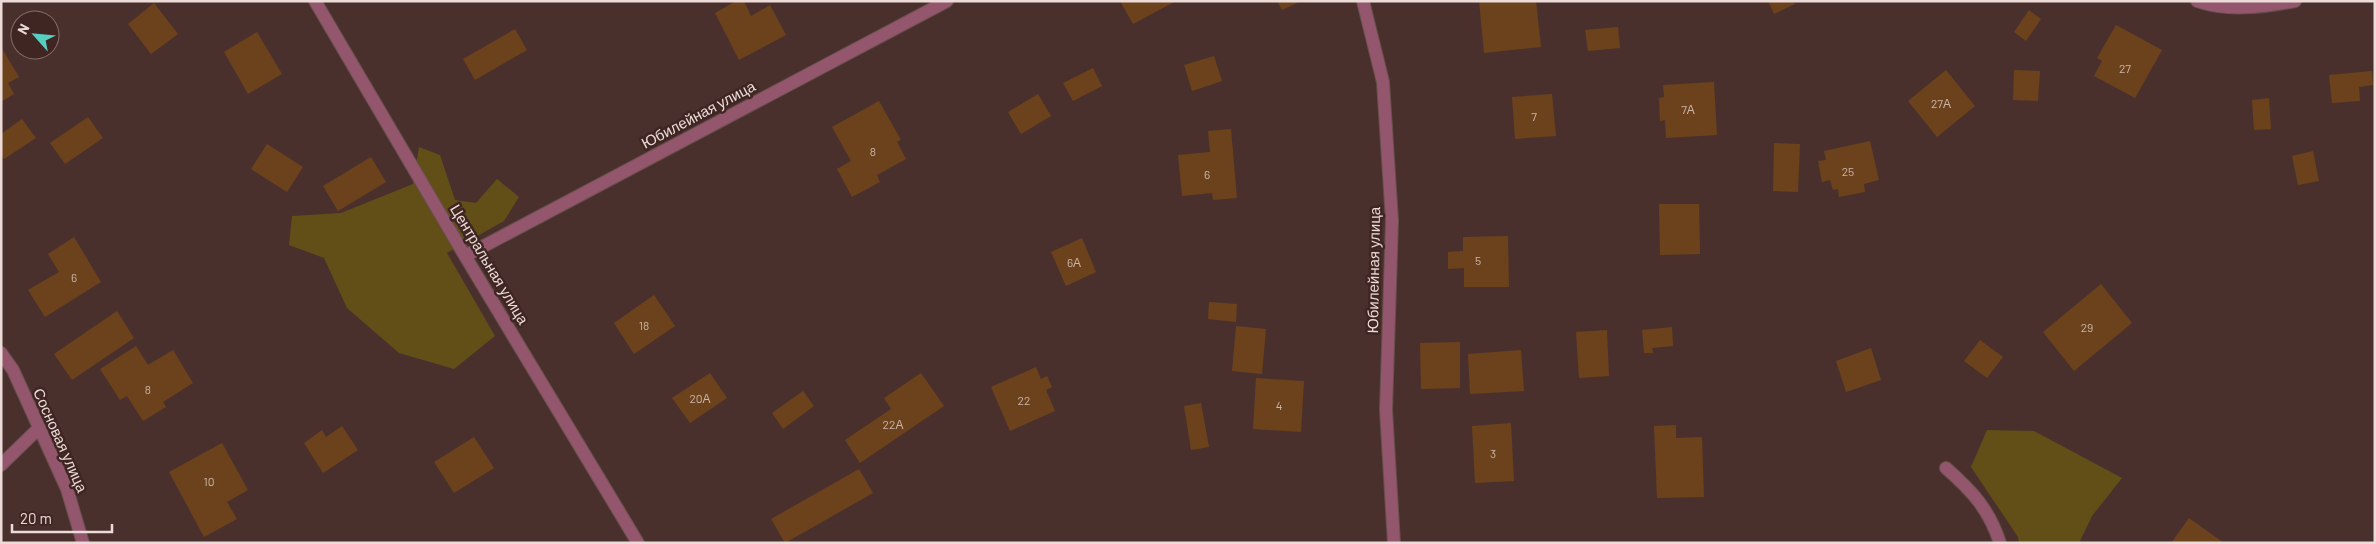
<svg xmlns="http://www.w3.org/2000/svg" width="2376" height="544" viewBox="0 0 2376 544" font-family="Barlow,sans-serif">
	<rect width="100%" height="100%" fill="#4a302d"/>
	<path fill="#614f17" d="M419,147L440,155L455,200L476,203L497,179L519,197L504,221L447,253L495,336L454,369L399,353L347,308L324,258L289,245L292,216L341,213L413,184Z
		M1987,430L2034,431L2122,478L2092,516L2079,543H2019L2018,537L1971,467Z"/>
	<path fill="#6c421c" d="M736,1H744L751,16L770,5L786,35L739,60L715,13Z
		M1120,1H1176L1133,24Z
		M1277,1H1301L1282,10Z
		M1479,1H1536L1541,47L1484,53Z
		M1768,1H1793L1795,4L1774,14Z
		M154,3L178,34L151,54L128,24Z
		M2029,10L2041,19L2026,41L2014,32Z
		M2116,25L2162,50L2135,98L2094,76L2102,61L2097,58Z
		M1618,27L1620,48L1588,51L1585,30Z
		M515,29L527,50L475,80L463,59Z
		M257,32L282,74L248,94L224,52Z
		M1,47L19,77L8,83L14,94L1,102Z
		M1214,56L1222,81L1192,91L1184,65Z
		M1093,68L1102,86L1073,101L1063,83Z
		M1946,70L1975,106L1937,137L1908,101Z
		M2014,70L2040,71L2038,101L2013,100Z
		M2372,71L2373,85L2359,87L2360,101L2332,103L2329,75Z
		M1714,82L1717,135L1666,138L1665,120L1660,121L1659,98L1664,97L1663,85Z
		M1038,94L1051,116L1021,134L1008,112Z
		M1552,94L1556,136L1515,139L1512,97Z
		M2269,98L2271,129L2254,130L2252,100Z
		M879,101L901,140L897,142L906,159L877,175L880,182L852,197L837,169L851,161L832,127Z
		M88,117L103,138L65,164L50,143Z
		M22,119L36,138L4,159L1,155V134Z
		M1231,129L1237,198L1213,200L1212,193L1182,196L1178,155L1210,152L1208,131Z
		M1870,141L1879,180L1864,184L1865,192L1839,197L1838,189L1833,190L1830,180L1822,182L1818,161L1826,160L1824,151Z
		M1774,143L1800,144L1798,192L1773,191Z
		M267,144L303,167L287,192L251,169Z
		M2313,151L2319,181L2298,185L2292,156Z
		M371,157L386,182L338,211L323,186Z
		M1659,204H1699L1700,254L1660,255Z
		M1508,236L1509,287H1464V268L1448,269V252L1463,251V237Z
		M74,237L101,282L45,317L28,290L59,272L48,254Z
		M1082,238L1096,272L1066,286L1051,252Z
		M2101,284L2132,323L2074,371L2043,332Z
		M654,295L675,326L634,354L614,323Z
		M1209,302L1237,304L1236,322L1208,319Z
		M117,311L134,338L72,380L54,354Z
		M1236,326L1266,329L1262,374L1232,371Z
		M1672,327L1673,346L1652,348L1653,353H1644L1642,330Z
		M1607,330L1609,376L1579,378L1576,332Z
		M1980,340L2003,357L1987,378L1964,361Z
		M1460,342V388L1421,389L1420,343Z
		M136,346L148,365L173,350L193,383L163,402L166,407L143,421L127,396L120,400L100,369Z
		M1871,348L1881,380L1846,392L1836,361Z
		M1521,350L1524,391L1470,394L1468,354Z
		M1036,367L1041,379L1047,376L1052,387L1046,390L1055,411L1010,431L991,387Z
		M710,373L727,398L690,423L672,398Z
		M921,373L944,406L860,463L845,440L891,409L884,398Z
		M1256,378L1304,381L1301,432L1253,429Z
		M803,391L814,406L783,429L772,413Z
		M1201,403L1209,447L1191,450L1184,406Z
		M1511,423L1514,481L1475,483L1472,426Z
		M1676,425V438L1702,437L1704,497L1657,498L1654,426Z
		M342,426L358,450L323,473L304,443L322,430L326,437Z
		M474,437L494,468L454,493L434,462Z
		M222,443L248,490L227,502L237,519L204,537L169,472Z
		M859,469L873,493L785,543L771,519Z
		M2189,518L2224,543H2171Z"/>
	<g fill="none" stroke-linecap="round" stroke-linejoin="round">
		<defs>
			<path id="service" d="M1,465L39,428
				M1946,468C1972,491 1989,509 2000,543"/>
			<path id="minor" d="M315,1L465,256L638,543
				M1363,1L1383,82L1392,221L1386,410L1394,543
				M2197,1C2228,12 2263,7 2295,1
				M465,256L947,1
				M1,353L13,370L67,489L83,543"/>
		</defs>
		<use href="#service" stroke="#674f4c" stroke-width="14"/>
		<use href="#minor" stroke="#674f4c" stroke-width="14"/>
		<use href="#service" stroke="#93566c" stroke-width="12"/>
		<use href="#minor" stroke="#93566c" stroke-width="12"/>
	</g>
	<g text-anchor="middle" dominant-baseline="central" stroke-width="5" stroke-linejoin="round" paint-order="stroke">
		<g font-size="12" fill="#ccb5a9">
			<text x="2125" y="68">27</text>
			<text x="1941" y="103">27А</text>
			<text x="1688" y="109">7А</text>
			<text x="1534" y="116">7</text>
			<text x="873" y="151">8</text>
			<text x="1848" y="171">25</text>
			<text x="1207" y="174">6</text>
			<text x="1478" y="260">5</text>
			<text x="1074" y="262">6А</text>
			<text x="74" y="277">6</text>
			<text x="644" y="325">18</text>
			<text x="2087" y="327">29</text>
			<text x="148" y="389">8</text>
			<text x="700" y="398">20А</text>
			<text x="1024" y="400">22</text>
			<text x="1279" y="405">4</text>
			<text x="893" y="424">22А</text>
			<text x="1493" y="453">3</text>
			<text x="209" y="481">10</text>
		</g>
		<g font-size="15" fill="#ecdbd8" stroke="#3f2623">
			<text transform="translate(698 114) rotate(-28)">Юбилейная улица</text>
			<text transform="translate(490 264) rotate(59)">Центральная улица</text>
			<text transform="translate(1373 270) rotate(-89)">Юбилейная улица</text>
			<text transform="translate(61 440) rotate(66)">Сосновая улица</text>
		</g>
	</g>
	<rect width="2376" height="544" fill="none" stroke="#ecdbd8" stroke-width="5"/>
	<g transform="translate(35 35) rotate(297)"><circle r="24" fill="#3f2623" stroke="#846e6b"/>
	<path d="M0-4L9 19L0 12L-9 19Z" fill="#58cec0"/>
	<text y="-8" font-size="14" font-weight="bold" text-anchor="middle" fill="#ecdbd8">N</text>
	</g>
	<path d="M12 524v8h100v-8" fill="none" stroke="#ecdbd8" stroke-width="2.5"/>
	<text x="20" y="524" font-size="15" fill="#ecdbd8" stroke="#3f2623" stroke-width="4" paint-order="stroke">20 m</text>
</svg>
